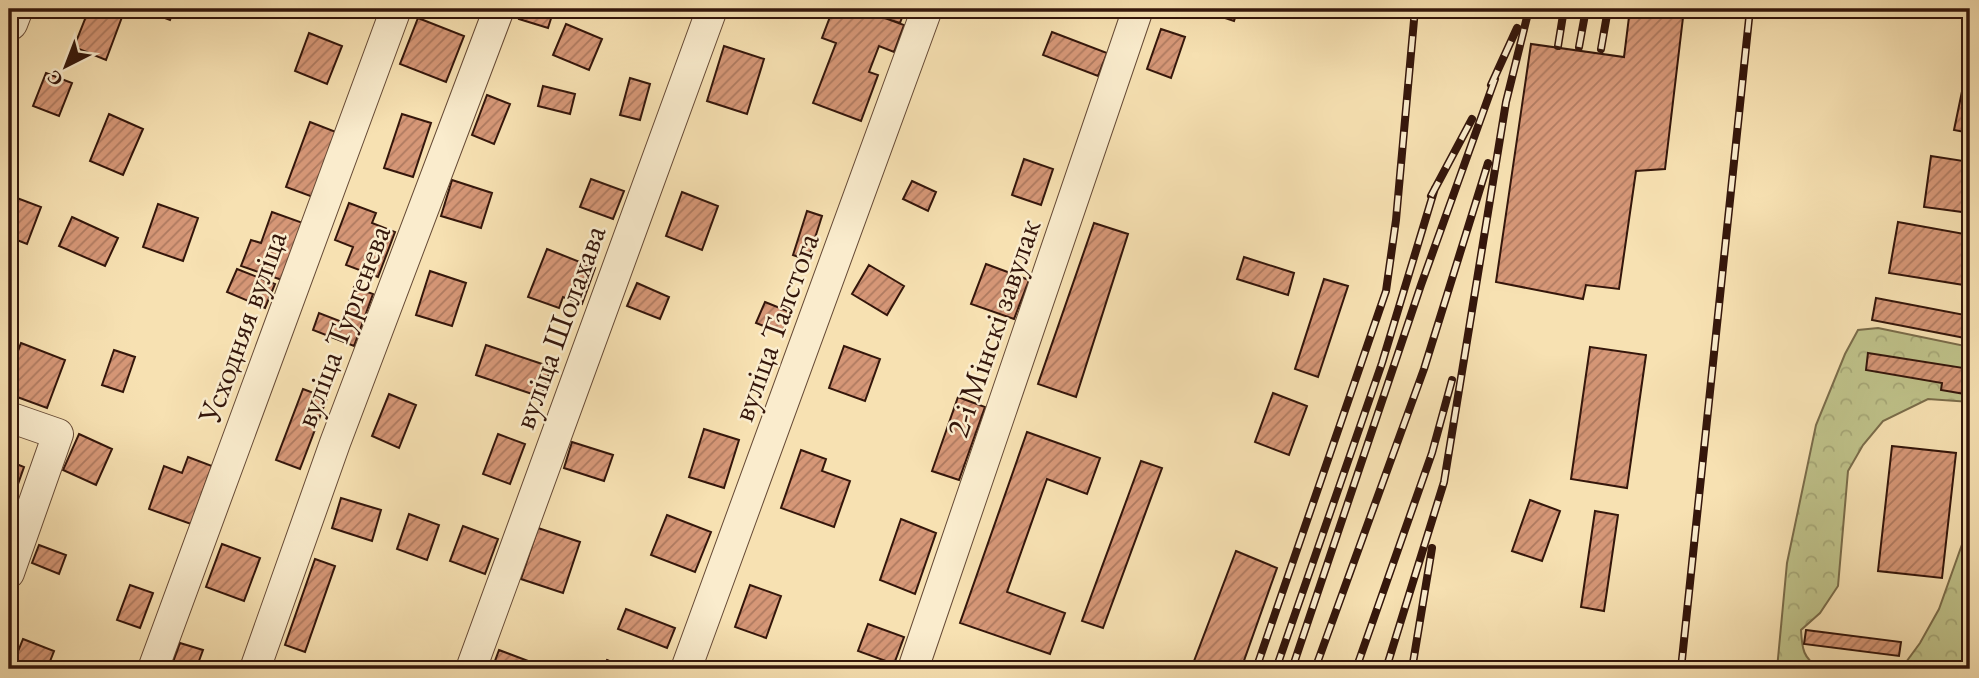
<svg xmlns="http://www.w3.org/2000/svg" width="1979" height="678" viewBox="0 0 1979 678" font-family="'EB Garamond',serif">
	<defs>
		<pattern id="forest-crowns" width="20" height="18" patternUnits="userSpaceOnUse" patternTransform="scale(1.75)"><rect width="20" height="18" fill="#bfc28a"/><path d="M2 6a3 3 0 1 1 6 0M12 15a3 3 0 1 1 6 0" fill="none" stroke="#a5a676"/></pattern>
		<pattern id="building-hatch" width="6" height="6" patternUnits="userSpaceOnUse" patternTransform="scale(1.75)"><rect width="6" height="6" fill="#d69777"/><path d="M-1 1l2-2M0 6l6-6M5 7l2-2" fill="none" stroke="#ae7a60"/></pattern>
	</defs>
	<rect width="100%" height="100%" fill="#f7e1b2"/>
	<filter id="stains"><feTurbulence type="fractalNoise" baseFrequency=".00286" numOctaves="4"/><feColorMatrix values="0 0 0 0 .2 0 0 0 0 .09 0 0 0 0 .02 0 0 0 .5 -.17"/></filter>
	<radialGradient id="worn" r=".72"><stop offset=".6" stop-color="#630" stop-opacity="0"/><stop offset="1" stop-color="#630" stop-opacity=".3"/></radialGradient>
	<path fill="url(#forest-crowns)" stroke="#7a6c4a" stroke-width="2" d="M1878,328L1970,347V402L1928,399L1883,421L1863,445L1848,471L1838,586L1820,613L1801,630C1802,649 1803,658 1820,669H1777L1787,563L1816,425L1845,354L1858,330Z
		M1970,522V669H1901L1920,643L1939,609Z"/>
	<path fill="url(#building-hatch)" stroke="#34160b" stroke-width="2" d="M89,9H125L106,60L74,47Z
		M141,9H174L170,20Z
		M522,9H554L548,28L519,19Z
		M833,9H860L904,25L894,52L879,46L869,72L878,75L861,121L813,103L836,43L822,38Z
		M877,9H905L900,23L875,15Z
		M1198,9H1238L1234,21Z
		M1630,9H1684L1665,169L1636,171L1619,289L1586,285L1583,299L1496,282L1531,44L1624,57Z
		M418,18L464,36L446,82L400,64Z
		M566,24L602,39L589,70L553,55Z
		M1161,29L1185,37L1171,78L1147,69Z
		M1052,32L1107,53L1098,76L1043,55Z
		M309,33L342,46L327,84L295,71Z
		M724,46L764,59L747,114L707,101Z
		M46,73L72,83L59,116L33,106Z
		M1965,77L1970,78V133L1954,130Z
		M630,78L650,84L640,120L620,115Z
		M543,86L575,94L570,114L538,106Z
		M487,95L510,104L494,144L472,135Z
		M109,114L143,129L123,175L90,161Z
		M402,114L431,123L413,177L384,168Z
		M310,122L336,132L313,197L286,187Z
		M1931,156L1970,162V213L1924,207Z
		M1024,159L1053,169L1041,205L1012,195Z
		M591,179L624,191L613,219L580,207Z
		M452,180L492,193L481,228L441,216Z
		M912,181L936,192L928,211L903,199Z
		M682,192L718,206L702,250L666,236Z
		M9,195L41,207L27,244L9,237Z
		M349,203L376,213L372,223L395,232L378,277L346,265L353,247L335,240Z
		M158,204L198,218L183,261L143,247Z
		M807,211L822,216L808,260L793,255Z
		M272,212L303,223L282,280L241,266L251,240L261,243Z
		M72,217L118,238L105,266L59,246Z
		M1898,222L1970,235V286L1889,273Z
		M1094,223L1128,234L1076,397L1038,384Z
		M547,249L595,268L582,304L563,297L559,308L528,297Z
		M1244,257L1294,273L1288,295L1237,279Z
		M986,264L1029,280L1014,319L971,304Z
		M869,265L904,286L887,315L852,294Z
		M237,269L275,284L265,308L227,292Z
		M430,271L466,283L452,326L416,315Z
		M1324,279L1348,286L1318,377L1295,369Z
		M637,283L669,297L660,319L627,306Z
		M354,287L373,294L354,346L313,330L319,313L342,322Z
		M1876,298L1970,316V339L1872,320Z
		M765,302L790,312L782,333L756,323Z
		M21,343L65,360L47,408L9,394V375Z
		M486,345L551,367L541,397L476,375Z
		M844,346L880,359L865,401L829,388Z
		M1590,347L1646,355L1627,488L1571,479Z
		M114,350L135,357L123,392L102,385Z
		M1868,353L1970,369V387L1967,386L1965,394L1941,390L1942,383L1866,370Z
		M303,389L327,398L300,469L276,460Z
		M1273,393L1307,406L1289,455L1255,442Z
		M389,394L416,405L399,448L372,436Z
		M958,397L985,407L959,480L932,471Z
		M704,429L739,440L724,488L689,477Z
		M1027,432L1100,458L1087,494L1047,479L1007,592L1065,613L1050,654L960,623Z
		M79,434L112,449L96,485L63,470Z
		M498,434L525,444L510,484L483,474Z
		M572,442L613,455L604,481L564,468Z
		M1892,446L1956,453L1942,578L1878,571Z
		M801,450L826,459L822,471L850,481L834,527L781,508Z
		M188,457L212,466L191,524L149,509L164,466L182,473Z
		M9,461L24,467L12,501L9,500Z
		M1141,461L1162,468L1103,628L1082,621Z
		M341,498L381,510L372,541L332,528Z
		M1530,500L1560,511L1542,561L1512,551Z
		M1595,511L1618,515L1604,611L1581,607Z
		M409,514L439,525L427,560L397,549Z
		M667,515L711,532L695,572L651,555Z
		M901,519L936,533L915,594L880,580Z
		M463,526L498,539L485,574L450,561Z
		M538,528L580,542L563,593L521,579Z
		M222,544L260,558L244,601L206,587Z
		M39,545L66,555L59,574L32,563Z
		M1236,551L1277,568L1241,669H1191Z
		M315,559L335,566L305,652L285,645Z
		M130,585L153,593L140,628L117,620Z
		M750,585L781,596L766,638L735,627Z
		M626,609L675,628L667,648L618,629Z
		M868,624L904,637L894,664L858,651Z
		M1806,630L1901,642L1899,656L1804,644Z
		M23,639L54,651L47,669H27L13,664Z
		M180,643L203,650L196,669L173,662Z
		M499,650L544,667V669H492Z
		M607,660L628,669H603Z"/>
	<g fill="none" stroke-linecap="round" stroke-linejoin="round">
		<defs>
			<path id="minor" d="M9,417L58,434L9,573
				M153,669L396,9
				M255,669L335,443L499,9
				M471,669L712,9
				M686,669L927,9
				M913,669L1138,9"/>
			<path id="tertiary" d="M9,22L14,9"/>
		</defs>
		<use href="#minor" stroke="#654935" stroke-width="32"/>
		<use href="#tertiary" stroke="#654935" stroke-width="39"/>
		<use href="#minor" stroke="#faeccd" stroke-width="30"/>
		<use href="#tertiary" stroke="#faeccd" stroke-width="37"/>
		<defs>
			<path id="rail" d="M1558,46L1564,9
				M1579,47L1586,9
				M1601,49L1608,9
				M1491,85L1517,28
				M1431,196L1472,119
				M1256,669L1386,291L1396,220L1415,9
				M1276,669L1382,363L1435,188
				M1292,669L1421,285L1495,79
				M1315,669L1424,369L1488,163
				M1356,669L1432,453L1452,380
				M1386,669L1444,482L1506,102L1529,9
				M1412,669L1432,548
				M1681,669L1750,9"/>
		</defs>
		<use href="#rail" stroke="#34160b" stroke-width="8"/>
		<use href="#rail" stroke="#faeccd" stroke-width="5" stroke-dasharray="16" stroke-linecap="butt"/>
	</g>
	<g text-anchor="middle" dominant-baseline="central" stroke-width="5" stroke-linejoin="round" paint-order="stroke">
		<g font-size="32" fill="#34160b" stroke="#faeccd">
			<text transform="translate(342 326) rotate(-69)">вуліца Тургенева</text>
			<text transform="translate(242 327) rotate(-70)">Усходняя вуліца</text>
			<text transform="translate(559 327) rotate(-70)">вуліца Шолахава</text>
			<text transform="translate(775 327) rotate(-70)">вуліца Талстога</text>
			<text transform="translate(993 328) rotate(-71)">2-і Мінскі завулак</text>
		</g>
	</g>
	<rect width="1979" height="678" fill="none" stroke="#f7e1b2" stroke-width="35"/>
	<rect x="10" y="10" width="1958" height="657" fill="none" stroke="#34160b" stroke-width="3.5"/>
	<rect x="18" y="18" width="1944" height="643" fill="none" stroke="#34160b" stroke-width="2"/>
	<g transform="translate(66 66) rotate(222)" stroke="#faeccd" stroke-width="5" paint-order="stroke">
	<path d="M0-5L12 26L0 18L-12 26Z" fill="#34160b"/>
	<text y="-10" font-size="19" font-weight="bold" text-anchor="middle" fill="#34160b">С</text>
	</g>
	<rect width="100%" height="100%" filter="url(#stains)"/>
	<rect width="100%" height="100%" fill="url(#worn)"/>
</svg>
